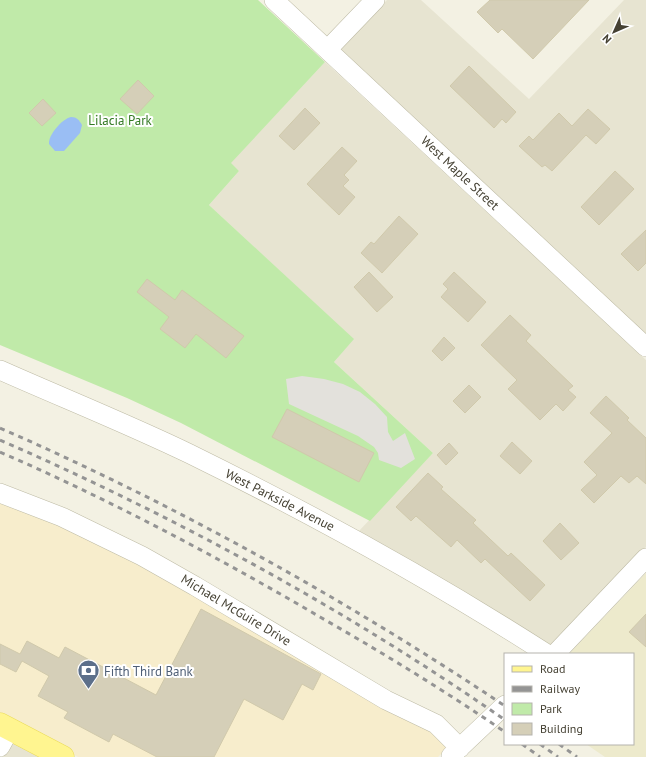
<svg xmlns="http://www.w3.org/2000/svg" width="646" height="757" viewBox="0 0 646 757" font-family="'PT Sans',sans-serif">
	<rect width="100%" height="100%" fill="#f3f1e3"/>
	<path fill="#e7e4d1" d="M387,0H421L529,99L624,0H646V338L338,51Z
		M325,62L646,360V547L551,647L358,532L433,453L334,362L353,339L209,205L239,171L230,163Z
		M0,734L45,757H0Z"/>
	<path fill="#f7edcc" d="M0,499L128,555L432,727L449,746L438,757H78L0,716Z"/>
	<path fill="#edeacc" d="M646,573V757H605L586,744H633V654H569Z"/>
	<path fill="#c0eaa9" d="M0,0H258L325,62L231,163L239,171L209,205L354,339L334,362L433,453L370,521L181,423L127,398L0,345Z"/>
	<path fill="#e3e1dc" d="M302,376L324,379L343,384L360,392L375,404L387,417L388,432L393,441L405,433L415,459L401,468L379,460L378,453L374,447L358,436L289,404L286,379Z"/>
	<path fill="#9abef4" d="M71,117C77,117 79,120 82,125L80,133L64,151H55L49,144C48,135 62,119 71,117Z"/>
	<path fill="#d5cfb8" stroke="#d0c9ab" d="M490,0H589L533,59L502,29L498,33L477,12Z
		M469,66L516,112L506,123L502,119L494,128L450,86Z
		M138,80L154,96L137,114L120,99Z
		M43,99L56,113L42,126L29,113Z
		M305,108L320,123L294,150L279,136Z
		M588,109L610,129L596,144L586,135L552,171L545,165L542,167L519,146L529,136L533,140L559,113L572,126Z
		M342,147L357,161L344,175L349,180L343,186L355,197L339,215L307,184Z
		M615,171L634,189L599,225L581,207Z
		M399,216L418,234L382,273L361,253L371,242L374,244Z
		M646,230V263L638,271L621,254Z
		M369,272L393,297L377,312L354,287Z
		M454,272L486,302L468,322L441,297L448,289L443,284Z
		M147,279L175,300L182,290L244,336L226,358L196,334L185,348L160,329L169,317L137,292Z
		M510,315L531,335L526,341L573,386L568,390L576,397L563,411L556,404L540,420L508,389L517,380L481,345Z
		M444,337L455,348L442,361L432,351Z
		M469,385L481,397L465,413L453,401Z
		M606,396L629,418L627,420L646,438V484L637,476L629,483L621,476L594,503L581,490L597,475L584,462L612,433L590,413Z
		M287,409L374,453L359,482L272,437Z
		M512,442L532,461L520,474L500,456Z
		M449,443L458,453L446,465L437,455Z
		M428,473L443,487L441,489L476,520L473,523L508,556L511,553L545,585L530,601L485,559L481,563L457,540L451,547L416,516L411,521L396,507Z
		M560,523L579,543L561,560L543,541Z
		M201,609L321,674L313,690L302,684L283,720L244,699L214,757H157L113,734L109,742L64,718L68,712L38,696L49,676L22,661L16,672L0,664V644L20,654L27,641L59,658L65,647L156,695Z
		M646,614V647L629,632Z"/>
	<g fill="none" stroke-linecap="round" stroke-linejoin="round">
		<defs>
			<path id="minor" d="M274,0L646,347
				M328,49L375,0
				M0,370C63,398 128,424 190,454C312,514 432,580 547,654
				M0,493L62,517L142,556L195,586L386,700L436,724L460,748
				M555,654L646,558
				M0,747L10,729
				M451,756L505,705"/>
			<path id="major" d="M0,724L63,757"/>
		</defs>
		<use href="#minor" stroke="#bebba5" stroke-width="20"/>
		<use href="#major" stroke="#eadb59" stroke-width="23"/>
		<use href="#minor" stroke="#fff" stroke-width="19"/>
		<use href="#major" stroke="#fff590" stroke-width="22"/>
		<path stroke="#949494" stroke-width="3" stroke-dasharray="5 5" stroke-linecap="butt" d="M0,428C176,505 345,599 505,706
			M0,440C176,517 347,610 505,720
			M0,452C110,500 216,556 320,617C383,653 445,691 505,732
			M522,744L540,757
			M540,744L558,757
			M559,744L577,757"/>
	</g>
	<defs>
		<symbol id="bank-pin" viewBox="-11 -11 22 30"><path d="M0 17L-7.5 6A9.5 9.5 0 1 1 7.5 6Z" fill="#5c6f8a" stroke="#fff"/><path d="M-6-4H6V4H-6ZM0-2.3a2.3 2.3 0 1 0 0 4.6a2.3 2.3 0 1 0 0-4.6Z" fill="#fff"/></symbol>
	</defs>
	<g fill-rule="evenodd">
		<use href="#bank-pin" x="76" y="658" width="25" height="34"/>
	</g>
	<g text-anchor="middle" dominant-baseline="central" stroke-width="4" stroke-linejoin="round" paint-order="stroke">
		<g font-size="13" fill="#337923" stroke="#fff">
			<text x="120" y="120">Lilacia Park</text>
		</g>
		<g font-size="13" fill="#454133" stroke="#fff">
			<text transform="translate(460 173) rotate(43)">West Maple Street</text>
			<text transform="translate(280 500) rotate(27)">West Parkside Avenue</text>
			<text transform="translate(236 610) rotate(31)">Michael McGuire Drive</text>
		</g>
		<g font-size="13" fill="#4e5e75" stroke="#fff" text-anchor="start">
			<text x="104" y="671">Fifth Third Bank</text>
		</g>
	</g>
	<rect x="504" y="653" width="130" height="92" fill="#ffffff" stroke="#b5b3ad"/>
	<rect x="512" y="666" width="20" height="6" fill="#fff590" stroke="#b5b3ad"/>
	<text x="540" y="673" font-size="12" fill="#454133">Road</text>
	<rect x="512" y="686" width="20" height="6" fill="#949494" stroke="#b5b3ad"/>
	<text x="540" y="693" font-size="12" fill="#454133">Railway</text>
	<rect x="512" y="703" width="20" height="12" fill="#c0eaa9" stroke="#b5b3ad"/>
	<text x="540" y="713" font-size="12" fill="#454133">Park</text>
	<rect x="512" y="723" width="20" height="12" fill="#d5cfb8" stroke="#b5b3ad"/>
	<text x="540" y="733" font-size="12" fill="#454133">Building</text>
	<g transform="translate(614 32) rotate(225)" stroke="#ffffff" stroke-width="3" paint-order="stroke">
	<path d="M0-3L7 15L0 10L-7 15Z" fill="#454133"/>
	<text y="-6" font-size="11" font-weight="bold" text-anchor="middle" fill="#454133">N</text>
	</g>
</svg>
